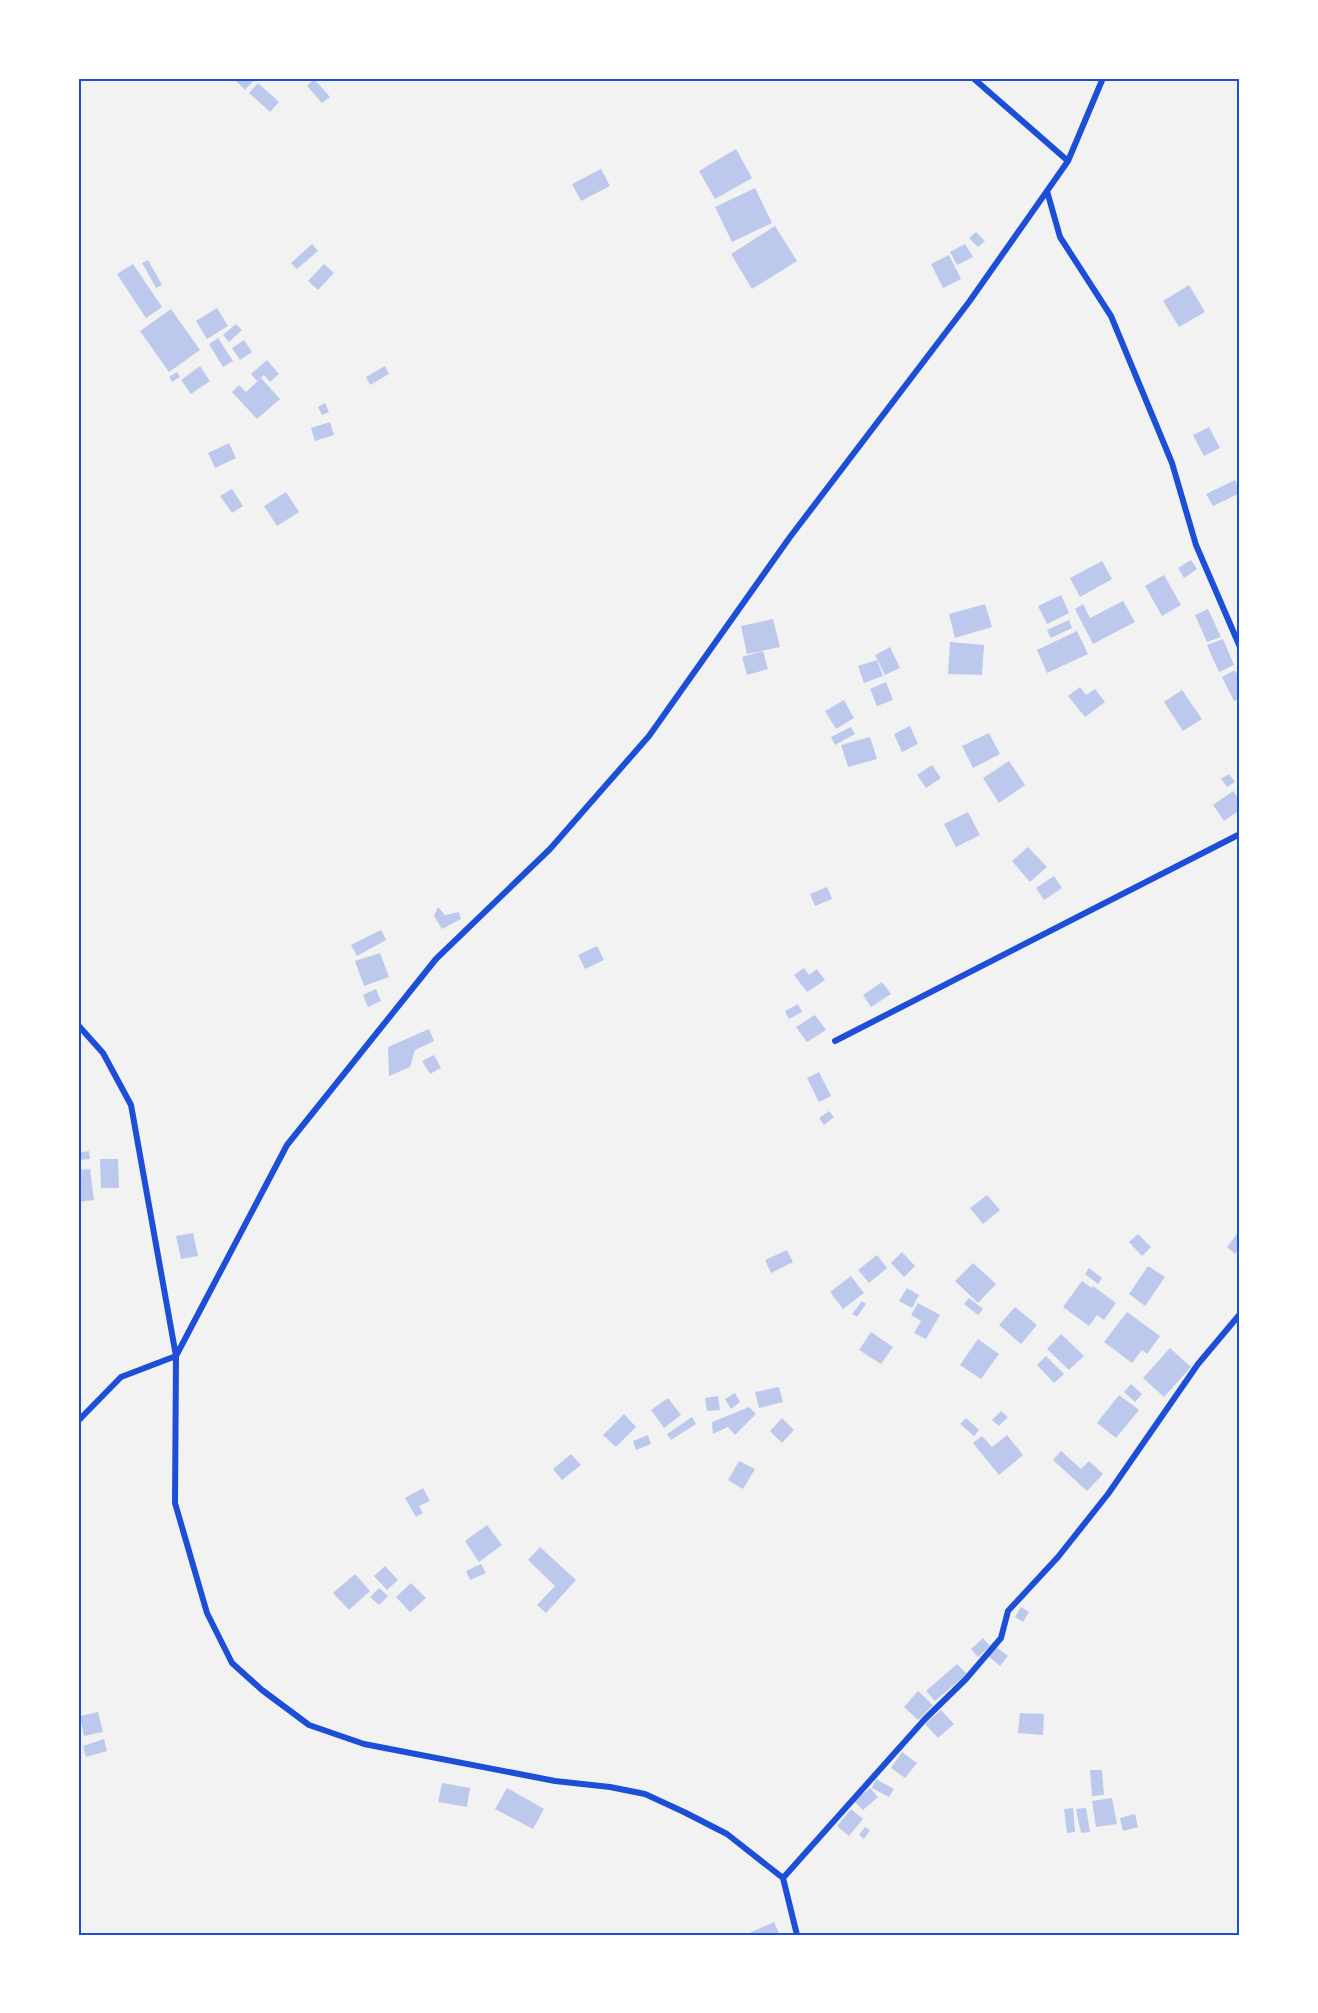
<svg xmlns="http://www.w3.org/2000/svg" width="1318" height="2013" viewBox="0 0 1318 2013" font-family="Quicksand,sans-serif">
	<rect width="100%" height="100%" fill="#f2f2f2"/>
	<path fill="#bdc9ec" d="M233,78H256L245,90Z
		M314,79L330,97L322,103L307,86Z
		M258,83L279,102L270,112L249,93Z
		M736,149L752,178L715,199L699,171Z
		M601,169L610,186L581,201L572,184Z
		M755,188L772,223L732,242L715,207Z
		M775,226L797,261L752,289L731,254Z
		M976,232L985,241L978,247L969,238Z
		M312,244L318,251L297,269L291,263Z
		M965,244L973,257L957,265L950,252Z
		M949,255L961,279L943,288L931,264Z
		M148,260L162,285L156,288L142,263Z
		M133,264L162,307L146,318L117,274Z
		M324,264L334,273L318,290L308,281Z
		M1189,285L1205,312L1179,327L1163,301Z
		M217,308L228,326L207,339L196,321Z
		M171,309L200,350L169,372L140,331Z
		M236,324L242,330L229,342L223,335Z
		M218,338L233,361L223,367L209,344Z
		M244,340L252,352L240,360L232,348Z
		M267,360L279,374L270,382L264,375L257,381L251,374Z
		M200,366L210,381L191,394L181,380Z
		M385,366L389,374L370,385L366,377Z
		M177,372L180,377L172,382L169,377Z
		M261,378L280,399L257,419L232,392L239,385L246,392Z
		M325,403L329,412L322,415L318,407Z
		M330,422L334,435L315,441L311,428Z
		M1209,427L1220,448L1204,456L1193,435Z
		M229,443L236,458L215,468L208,453Z
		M1235,480L1240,493L1213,506L1206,494Z
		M232,489L243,506L232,513L220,496Z
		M286,492L299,512L277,526L264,506Z
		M1191,560L1197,569L1184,578L1178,568Z
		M1102,561L1112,579L1080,597L1070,578Z
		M1164,575L1181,605L1162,616L1145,586Z
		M1061,595L1069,613L1047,624L1038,606Z
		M1123,601L1135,622L1093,644L1075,609L1083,604L1090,618Z
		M985,604L992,627L955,638L949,614Z
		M1208,609L1221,637L1207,642L1195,615Z
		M773,619L780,647L747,654L741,626Z
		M1069,620L1072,628L1051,638L1047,630Z
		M1077,631L1088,654L1047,673L1037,650Z
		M1223,639L1234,665L1219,672L1207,645Z
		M950,642L984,645L982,675L948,674Z
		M890,647L900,668L885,675L875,655Z
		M763,651L768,669L747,675L742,657Z
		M877,660L883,676L864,683L858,666Z
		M1235,670L1240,681V698L1234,701L1222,677Z
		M886,682L893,700L877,706L870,689Z
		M1080,687L1086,695L1095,689L1105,702L1085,717L1068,696Z
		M1182,690L1202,719L1183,731L1164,702Z
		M844,700L854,718L836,729L825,711Z
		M910,726L918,744L902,752L894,734Z
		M851,727L855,734L835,745L831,737Z
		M989,733L1000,754L973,768L962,746Z
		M870,737L877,759L848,767L841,745Z
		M1009,761L1025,785L999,803L983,778Z
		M932,765L941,778L926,788L917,775Z
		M1229,774L1235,782L1227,787L1221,779Z
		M1233,791L1240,801V810L1224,821L1213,805Z
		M968,812L980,835L956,847L944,824Z
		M1028,847L1047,867L1030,882L1012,861Z
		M1054,876L1062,888L1044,900L1036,888Z
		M827,887L832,899L815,906L810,894Z
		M438,907L445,915L459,912L461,919L442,929L434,916Z
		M381,930L386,940L357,956L351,945Z
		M597,946L604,960L585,969L578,955Z
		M380,953L389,977L364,986L355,961Z
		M804,968L809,975L817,969L825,980L807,992L794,975Z
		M882,982L891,994L871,1007L863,995Z
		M376,989L381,1001L368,1007L363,995Z
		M798,1004L802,1012L789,1019L785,1011Z
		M815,1015L826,1030L807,1042L796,1027Z
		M429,1029L434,1041L415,1050L410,1067L389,1076L388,1047Z
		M434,1055L441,1068L430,1074L422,1061Z
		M819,1072L831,1096L819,1102L807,1078Z
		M829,1111L834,1117L824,1125L819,1118Z
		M89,1151L90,1159L78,1160V1153Z
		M100,1159H118L119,1188H101Z
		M90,1169L94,1200L78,1202V1170Z
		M987,1195L1000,1210L983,1224L970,1208Z
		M1240,1230V1247L1235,1254L1227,1247Z
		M193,1233L198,1256L181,1259L176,1236Z
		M1138,1234L1151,1247L1142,1256L1129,1242Z
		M787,1250L793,1262L771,1273L765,1260Z
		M902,1252L915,1266L904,1277L891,1263Z
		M877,1255L887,1268L869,1283L858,1270Z
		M973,1263L996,1284L978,1303L955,1281Z
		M1148,1266L1165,1277L1145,1306L1129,1294Z
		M1089,1268L1102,1278L1098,1284L1085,1274Z
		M851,1276L864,1293L843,1309L830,1292Z
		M1082,1281L1092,1288L1093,1286L1116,1303L1104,1320L1097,1315L1089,1326L1063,1307Z
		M907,1288L919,1295L912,1308L899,1301Z
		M969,1298L983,1309L978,1315L964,1304Z
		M862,1301L866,1304L857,1317L852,1314Z
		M918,1303L940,1315L926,1339L914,1333L921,1321L911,1315Z
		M1015,1307L1037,1325L1021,1344L999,1325Z
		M1127,1312L1160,1336L1147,1354L1142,1350L1132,1363L1104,1342Z
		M871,1332L893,1347L881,1364L859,1350Z
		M1061,1334L1084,1356L1069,1370L1047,1349Z
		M978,1339L999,1354L981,1379L960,1365Z
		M1170,1348L1191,1367L1164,1397L1143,1378Z
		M1046,1356L1064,1374L1054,1383L1037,1365Z
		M1131,1384L1142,1394L1135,1402L1124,1392Z
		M779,1387L783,1402L759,1408L755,1392Z
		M735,1393L740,1402L731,1409L725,1399Z
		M1119,1395L1139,1410L1116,1438L1097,1423Z
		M718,1396L720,1410L707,1411L705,1398Z
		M668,1398L681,1415L664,1428L651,1410Z
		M749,1407L756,1414L735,1435L728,1427L713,1434L712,1422Z
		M1001,1411L1008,1417L999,1426L992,1420Z
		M624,1414L636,1427L616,1447L603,1435Z
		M692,1417L696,1424L671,1440L667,1434Z
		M782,1418L794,1430L782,1443L770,1431Z
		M966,1418L979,1430L974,1436L960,1424Z
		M648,1435L651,1444L636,1450L633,1441Z
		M1007,1435L1023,1455L999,1475L973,1443L982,1436L992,1447Z
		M1061,1451L1081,1469L1089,1461L1103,1474L1087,1491L1053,1460Z
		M571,1454L581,1465L562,1480L553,1469Z
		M739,1461L755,1469L743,1489L728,1480Z
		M423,1488L430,1501L419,1506L423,1513L416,1517L405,1498Z
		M487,1525L502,1545L479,1562L465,1541Z
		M540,1547L576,1580L546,1613L537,1605L555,1586L528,1560Z
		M481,1564L486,1573L470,1580L466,1571Z
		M385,1566L398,1580L387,1590L374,1576Z
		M355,1574L370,1591L349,1610L333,1593Z
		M411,1583L426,1598L410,1612L396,1597Z
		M379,1588L388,1596L379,1605L370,1597Z
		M1021,1607L1029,1612L1023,1622L1015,1617Z
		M983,1638L990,1646L978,1657L971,1649Z
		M995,1646L1008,1656L1000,1666L987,1655Z
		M957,1664L967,1674L935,1701L926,1691Z
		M918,1691L933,1705L918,1720L904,1707Z
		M941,1710L954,1724L938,1738L925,1724Z
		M98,1712L103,1732L84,1736L80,1716Z
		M1020,1713L1044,1714L1043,1735L1018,1733Z
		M104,1739L107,1751L86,1757L83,1746Z
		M902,1752L917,1763L905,1778L891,1768Z
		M1090,1770H1102L1104,1795L1092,1796Z
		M876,1779L894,1789L889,1797L872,1788Z
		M442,1783L470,1788L467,1807L438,1802Z
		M507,1788L544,1809L533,1829L495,1809Z
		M870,1788L878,1797L863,1810L854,1801Z
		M1112,1798L1117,1824L1096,1827L1092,1801Z
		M1073,1808L1075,1832L1067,1833L1064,1809Z
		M1086,1808L1090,1832L1081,1833L1076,1809Z
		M851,1809L863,1819L849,1836L837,1826Z
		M1135,1814L1138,1827L1123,1831L1120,1818Z
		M865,1827L870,1830L864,1839L859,1835Z
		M774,1922L780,1935H745Z"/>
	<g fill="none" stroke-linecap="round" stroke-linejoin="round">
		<path stroke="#1d4ed8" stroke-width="6" d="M973,78L1068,161
			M1047,191L1060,237L1111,316L1172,463L1196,545L1240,647
			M78,1025L103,1053L131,1105L176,1356L175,1503L207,1613L232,1663L262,1690L309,1725L364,1744L555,1781L610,1787L645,1794L684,1812L727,1834L783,1878L797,1935
			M835,1041L1240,834
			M78,1421L121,1377L176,1356L287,1145L436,959L550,849L649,736L790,537L969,302L1047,191L1068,161L1103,78
			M783,1878L925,1719L966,1679L1001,1638L1008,1611L1058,1557L1108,1494L1198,1364L1240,1314"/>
	</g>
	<rect width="1318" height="2013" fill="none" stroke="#ffffff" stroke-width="159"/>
	<rect x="80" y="80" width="1158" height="1854" fill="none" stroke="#1d4ed8" stroke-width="2"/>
</svg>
